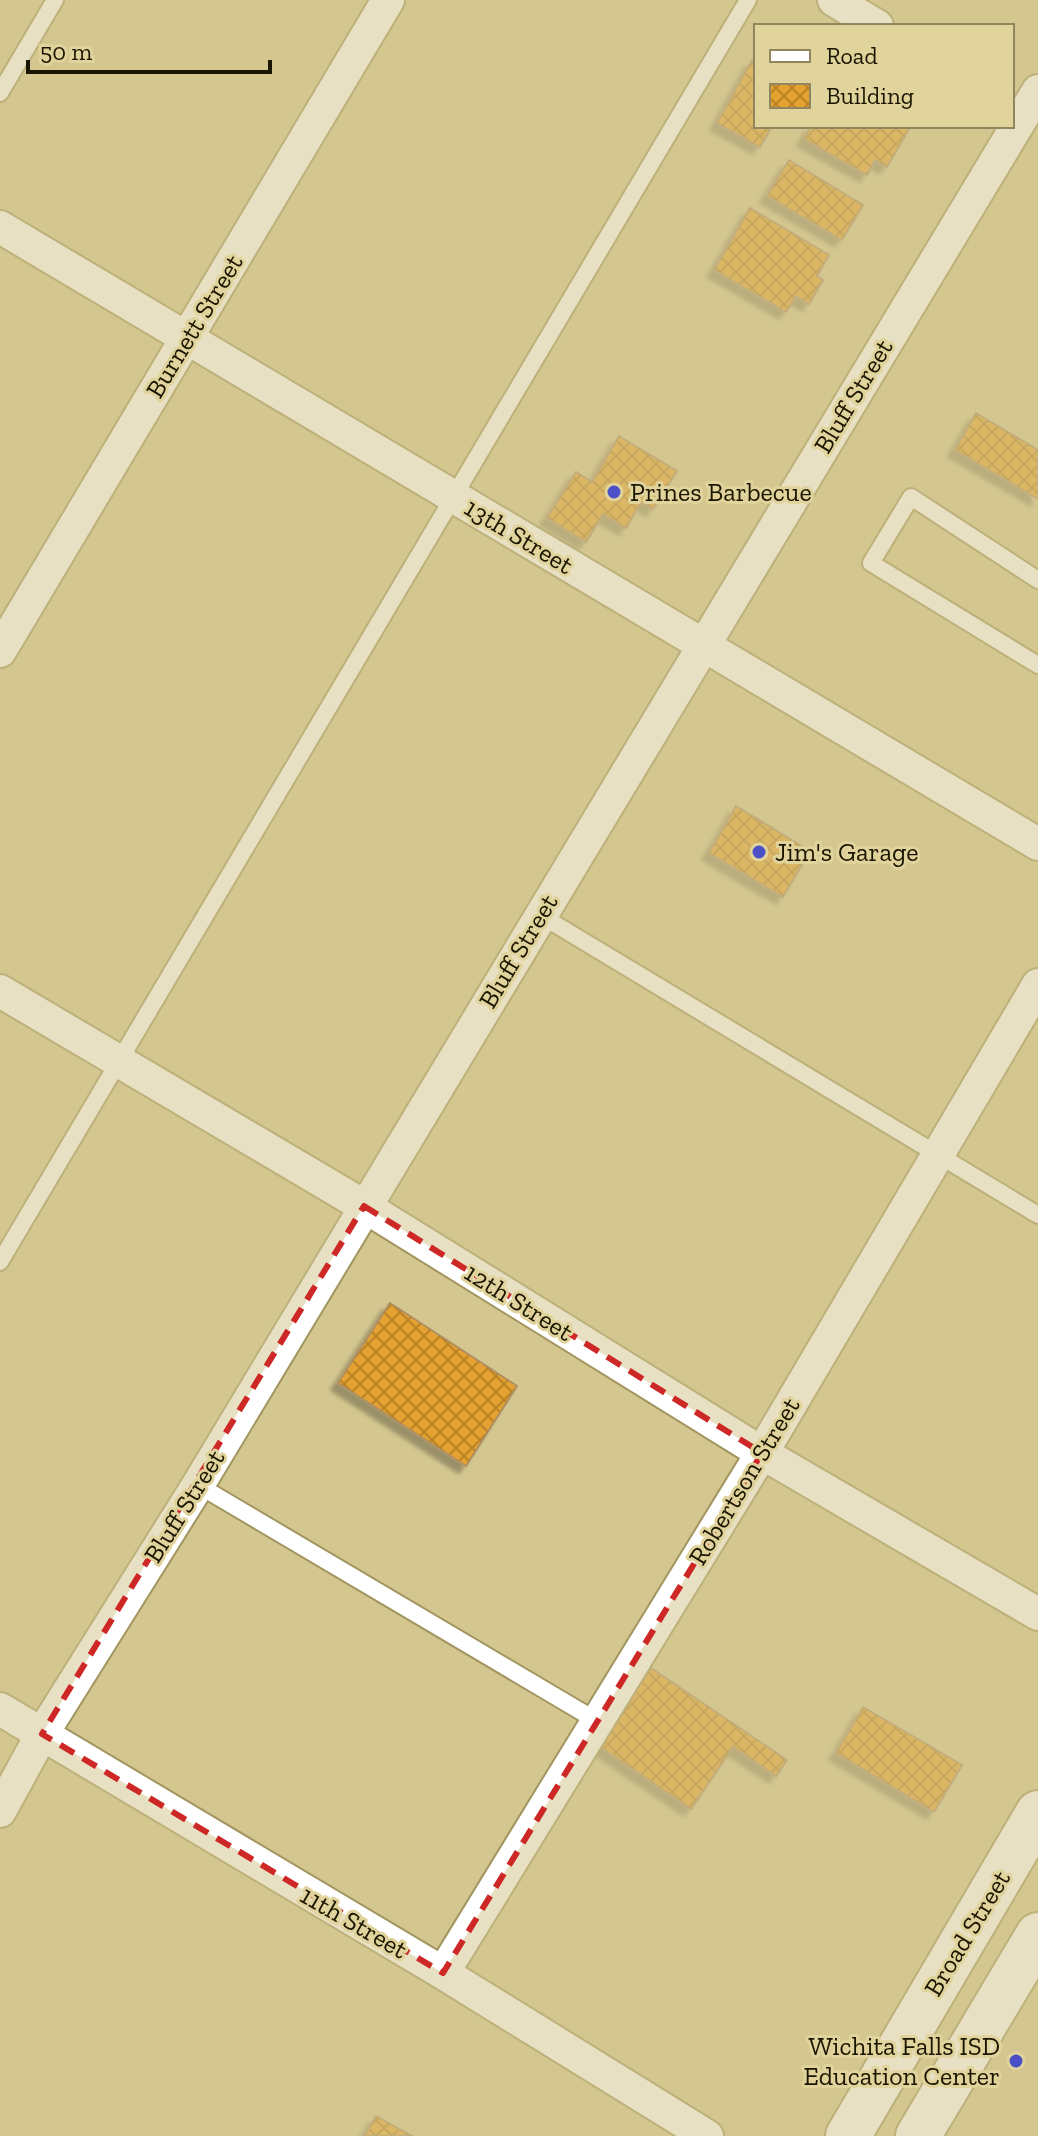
<svg xmlns="http://www.w3.org/2000/svg" width="1038" height="2136" viewBox="0 0 1038 2136" font-family="'Zilla Slab',serif">
	<defs>
		<pattern id="building-cross-hatch" width="8" height="8" patternUnits="userSpaceOnUse" patternTransform="scale(2)"><rect width="8" height="8" fill="#e5a230"/><path d="M0 0l8 8M0 8l8-8" fill="none" stroke="#b98326"/></pattern>
		<filter id="shadow"><feDropShadow dx="-7" dy="7" stdDeviation="2" flood-color="#0004"/></filter>
	</defs>
	<rect width="100%" height="100%" fill="#d4c68f"/>
	<path fill="url(#building-cross-hatch)" stroke="#af8f61" stroke-width="2" filter="url(#shadow)" d="M752,60L756,63V126H772L760,147L717,123Z
		M811,126H904L909,129L887,167L875,160L867,175L804,139Z
		M789,160L863,205L842,240L767,196Z
		M750,208L829,255L817,276L823,280L809,304L796,296L786,312L714,270Z
		M976,413L1038,450V499L955,450Z
		M619,436L677,471L653,509L641,502L626,528L603,514L586,542L547,518L576,472L592,482Z
		M736,806L810,851L783,897L709,853Z
		M390,1303L517,1386L466,1466L338,1383Z
		M651,1668L787,1760L776,1776L733,1747L691,1809L599,1746Z
		M863,1707L962,1765L934,1812L836,1753Z
		M376,2116L412,2136H364Z"/>
	<g fill="none" stroke-linecap="round" stroke-linejoin="round">
		<defs>
			<path id="service" d="M0,93L55,0
				M1038,580L911,497L871,563L1038,665
				M540,915L1038,1215
				M0,1262L748,0
				M198,1485L597,1721"/>
			<path id="minor" d="M834,0L877,26
				M0,227L1038,844
				M0,651L388,0
				M0,991L364,1206L762,1453L1038,1614
				M0,1709L443,1973L707,2136
				M0,1811L42,1734L198,1485L1038,91
				M443,1973L762,1453L1038,985"/>
			<path id="primary" d="M848,2136L1038,1813"/>
			<path id="motorway" d="M918,2136L1038,1935"/>
		</defs>
		<use href="#service" stroke="#a2955f" stroke-width="20"/>
		<use href="#minor" stroke="#a2955f" stroke-width="36"/>
		<use href="#primary" stroke="#a2955f" stroke-width="48"/>
		<use href="#motorway" stroke="#a2955f" stroke-width="48"/>
		<use href="#service" stroke="#fff" stroke-width="16"/>
		<use href="#minor" stroke="#fff" stroke-width="32"/>
		<use href="#primary" stroke="#fff" stroke-width="44"/>
		<use href="#motorway" stroke="#fff" stroke-width="44"/>
	</g>
	<path d="M0 0H1038V2136H0ZM364,1206L762,1453L443,1973L42,1734Z" fill="#d4c68f" fill-opacity=".55" fill-rule="evenodd"/>
	<path fill="none" stroke="#cd2726" stroke-width="6" stroke-dasharray="16 10" stroke-linejoin="round" d="M364,1206L762,1453L443,1973L42,1734Z"/>
	<g fill="#4b50c6" stroke="#e1d39c" stroke-width="3">
		<circle cx="614" cy="492" r="8"/>
		<circle cx="759" cy="852" r="8"/>
		<circle cx="1016" cy="2061" r="8"/>
	</g>
	<g text-anchor="middle" dominant-baseline="central" stroke-width="6" stroke-linejoin="round" paint-order="stroke">
		<g font-size="26" fill="#1a1501" stroke="#e1d39c">
			<text transform="translate(194 326) rotate(-59)">Burnett Street</text>
			<text transform="translate(853 396) rotate(-59)">Bluff Street</text>
			<text transform="translate(519 536) rotate(31)">13th Street</text>
			<text transform="translate(518 951) rotate(-59)">Bluff Street</text>
			<text transform="translate(519 1302) rotate(32)">12th Street</text>
			<text transform="translate(744 1481) rotate(-59)">Robertson Street</text>
			<text transform="translate(184 1506) rotate(-58)">Bluff Street</text>
			<text transform="translate(354 1922) rotate(30)">11th Street</text>
			<text transform="translate(967 1933) rotate(-59)">Broad Street</text>
		</g>
		<g font-size="26" fill="#1a1501" stroke="#e1d39c" text-anchor="start">
			<text x="630" y="492">Prines Barbecue</text>
			<text x="775" y="852">Jim's Garage</text>
			<text x="1000" y="2046" text-anchor="end">Wichita Falls ISD<tspan x="1000" dy="30">Education Center</tspan></text>
		</g>
	</g>
	<rect x="754" y="24" width="260" height="104" fill="#e1d39c" stroke="#91875e" stroke-width="2"/>
	<rect x="770" y="50" width="40" height="12" fill="#ffffff" stroke="#91875e" stroke-width="2"/>
	<text x="826" y="64" font-size="24" fill="#1a1501">Road</text>
	<rect x="770" y="84" width="40" height="24" fill="url(#building-cross-hatch)" stroke="#91875e" stroke-width="2"/>
	<text x="826" y="104" font-size="24" fill="#1a1501">Building</text>
	<path d="M28 60v12h242v-12" fill="none" stroke="#1a1501" stroke-width="4"/>
	<text x="40" y="60" font-size="24" fill="#1a1501" stroke="#e1d39c" stroke-width="6" paint-order="stroke">50 m</text>
</svg>
